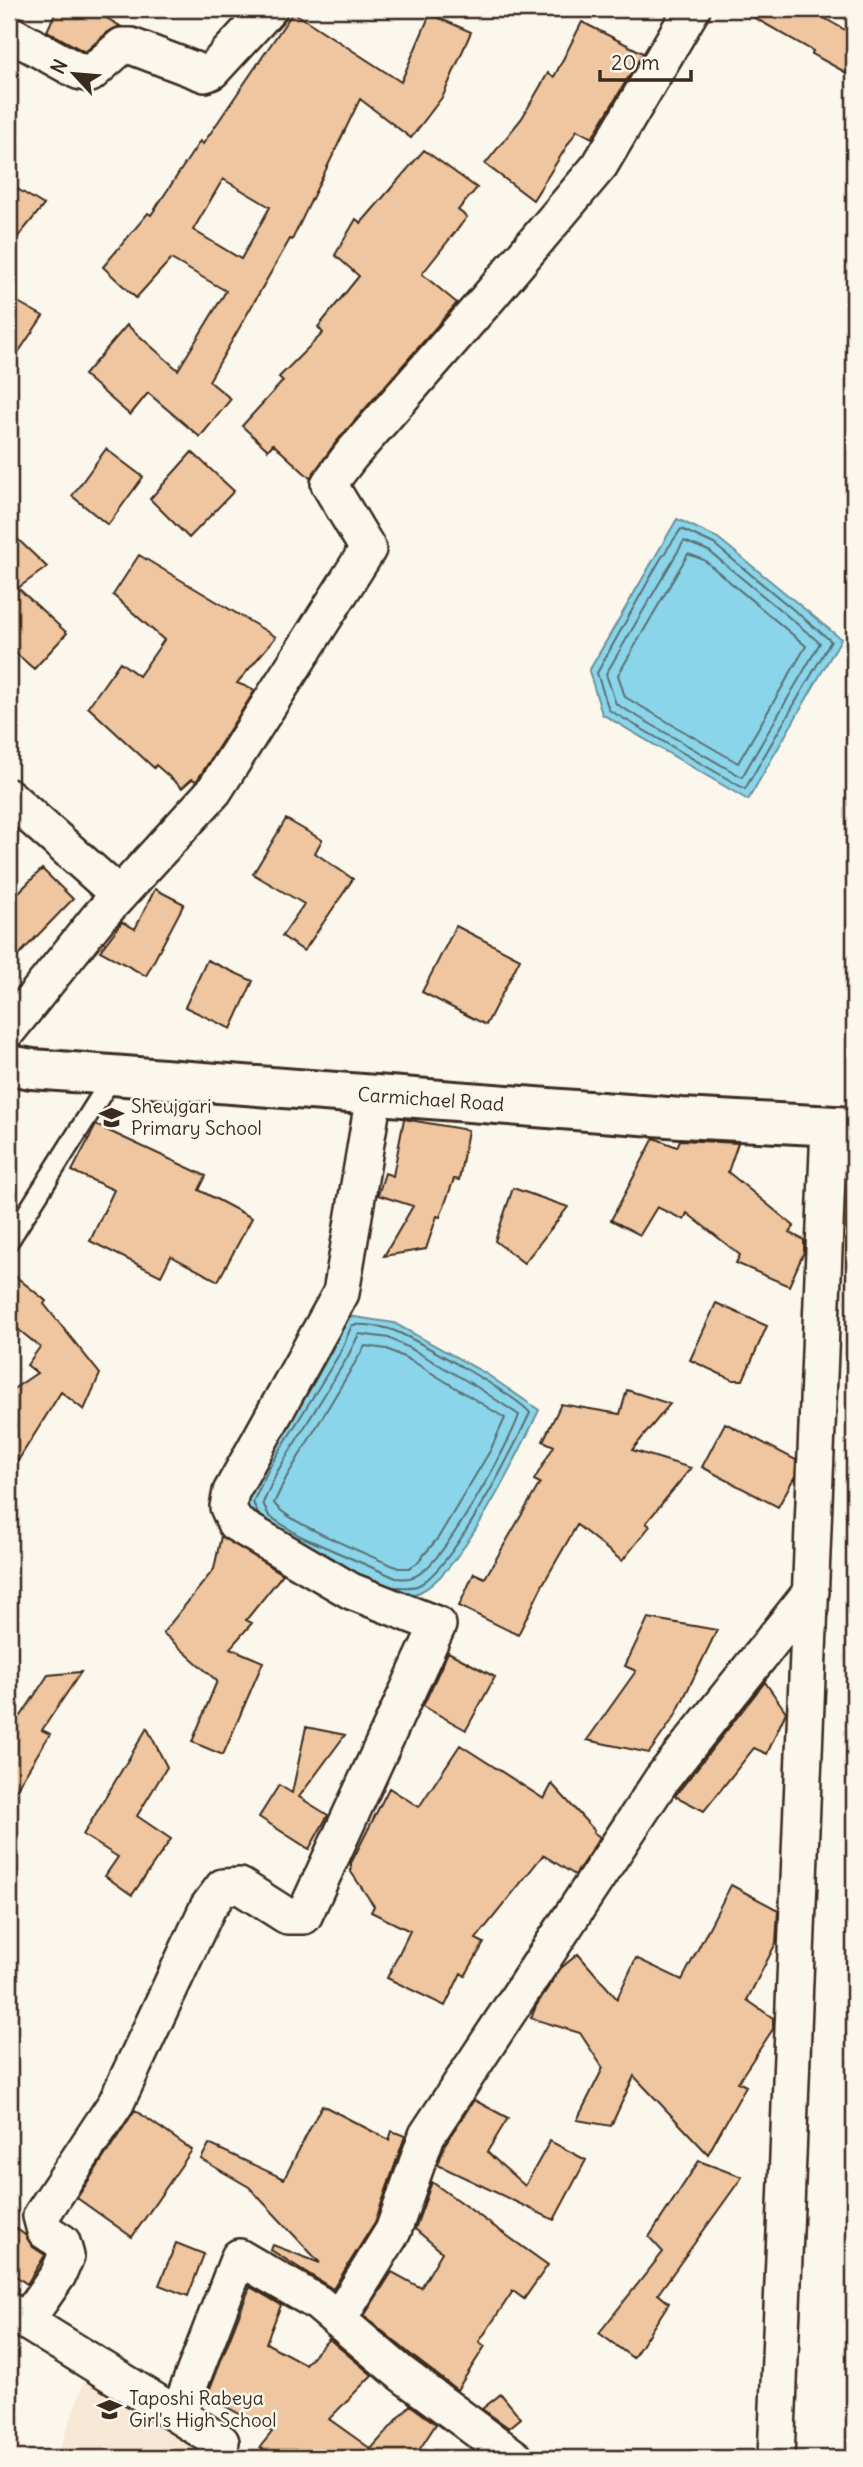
<svg xmlns="http://www.w3.org/2000/svg" width="863" height="2467" viewBox="0 0 863 2467" font-family="Delius,sans-serif">
	<rect width="100%" height="100%" fill="#fbf7ec"/>
	<filter id="ink" filterUnits="userSpaceOnUse"><feTurbulence type="fractalNoise" baseFrequency=".0143" numOctaves="2"/><feDisplacementMap in="SourceGraphic" scale="14" xChannelSelector="R" yChannelSelector="G"/><feConvolveMatrix kernelMatrix="1 2 1 2 8 2 1 2 1" color-interpolation-filters="sRGB"/></filter>
	<g filter="url(#ink)">
		<path fill="#f7e8d5" d="M87,2373L202,2445L197,2458H57Z"/>
		<path fill="#8ad5ea" stroke="#6a9198" stroke-width="2" d="M677,519L718,538L841,639L748,800L602,714L589,671Z
			M348,1316L394,1323L485,1373L539,1410C519,1453 461,1573 420,1592C412,1596 401,1594 393,1595L257,1527L244,1503C276,1439 320,1382 348,1316Z"/>
		<g fill="none" stroke-linecap="round" stroke-linejoin="round">
			<path stroke="#5b6e70" stroke-width="2" d="M681,529L714,544L831,641L745,789L609,710L597,673L660,560Z
				M684,541L709,551L820,643L742,777L616,704L606,674Z
				M688,554L704,560L806,646L738,763L625,697L618,675Z
				M359,1334L389,1338L417,1352L477,1387L519,1415C509,1446 447,1554 422,1572C413,1579 406,1579 396,1578L300,1536L269,1516L263,1503L277,1472L347,1358Z
				M365,1346L387,1349L412,1361L505,1418L490,1451L438,1538L417,1563L409,1568H398C374,1557 284,1522 274,1503L286,1478Z
				M258,1514L253,1502L269,1468L340,1353L352,1325C364,1324 384,1326 395,1331C418,1341 519,1397 530,1413C513,1450 451,1572 417,1586C410,1588 402,1587 395,1587"/>
		</g>
		<path fill="#efc69f" stroke="#3b2a1e" stroke-width="2" fill-rule="evenodd" d="M57,9H91L120,26L109,31L85,52L47,31Z
			M739,9H808L854,35V77L812,54L813,51Z
			M293,12L401,82L430,14L471,32L443,96L411,138L360,99L292,240L290,239L209,381L231,399L200,437L148,393L130,415L84,375L127,325L178,370L226,291L171,259L136,298L103,267L148,213L151,215L200,141L203,144ZM223,179L270,207L241,259L193,230Z
			M582,22L643,53L592,138L577,130L533,200L485,164L522,118L548,73L554,77Z
			M424,150L477,188L458,210L467,217L422,274L457,303L336,442L310,478L273,444L268,450L242,426L283,381L279,377L323,333L318,327L359,276L335,255L356,219L361,223Z
			M9,184L44,205L9,248Z
			M9,297L43,316L9,366Z
			M106,449L143,477L108,525L72,496Z
			M192,452L234,491L189,538L150,499Z
			M9,531L47,567L18,588L67,633L34,669L9,647Z
			M139,555L276,637L237,683L255,690L198,779L196,781L192,779L182,788L156,765L154,768L88,707L120,662L139,676L164,640L113,595Z
			M286,819L322,840L315,853L353,879L304,951L282,936L304,904L253,874Z
			M42,869L73,899L9,965V902Z
			M155,889L184,904L146,976L100,951L122,922L135,929Z
			M456,926L520,959L486,1025L422,992Z
			M207,960L253,981L231,1029L185,1007Z
			M404,1119L468,1130L459,1180L454,1179L440,1217L437,1216L426,1249L384,1256L413,1206L378,1195L385,1173L393,1176Z
			M96,1125L206,1176L199,1190L252,1218L218,1281L171,1256L161,1276L90,1241L114,1190L72,1171Z
			M654,1138L677,1147L680,1140L738,1143L728,1172L794,1226L790,1233L804,1240V1252L789,1286L736,1263L740,1255L687,1213L684,1220L657,1207L640,1235L611,1220Z
			M513,1188L568,1207L524,1263L495,1241Z
			M9,1271L46,1301L44,1304L100,1374L84,1410L61,1392L9,1475V1392L37,1373L27,1365L40,1347L9,1322Z
			M716,1303L767,1326L743,1380H733L690,1360Z
			M627,1390L670,1404L632,1450L691,1468L646,1523L650,1526L622,1561L577,1525L543,1584L518,1635L459,1606L474,1573L485,1578L540,1483L534,1480L554,1446L543,1441L561,1404L620,1414Z
			M725,1423L796,1460L795,1476L778,1507L702,1467Z
			M221,1536L283,1574L246,1620L252,1623L230,1648L263,1662L223,1755L192,1742L217,1681L163,1633L214,1569Z
			M648,1618L717,1630L675,1716L649,1753L587,1740L636,1671L625,1666Z
			M448,1652L495,1677L466,1730L423,1706Z
			M81,1672L42,1730L50,1734L9,1801V1709L21,1716L48,1675Z
			M765,1682L786,1712L767,1754L754,1748L704,1811L675,1796Z
			M306,1727L345,1735L299,1797L328,1815L309,1849L259,1817L279,1785L292,1793Z
			M147,1728L167,1767L137,1816L171,1839L132,1895L105,1876L118,1857L83,1835Z
			M460,1745L544,1799L552,1784L594,1830L593,1832L600,1837L575,1875L543,1855L476,1939L484,1943L465,1976L461,1973L445,2006L387,1978L410,1931L371,1912L374,1906L351,1872V1863L389,1788L419,1807Z
			M731,1885L778,1910L776,1943L747,2000L773,2018V2029L738,2082L746,2086L708,2154L634,2076L611,2126L577,2120L603,2068L580,2033L531,2018L536,2006L561,1968L578,1954L617,1999L636,1958L682,1980Z
			M474,2100L508,2118L487,2152L525,2186L550,2141L586,2160L554,2220L438,2165L445,2144Z
			M322,2105L389,2140L392,2131L405,2136L375,2222L333,2289L271,2250L273,2245L320,2263L249,2187L201,2159L209,2144L284,2179Z
			M135,2110L192,2150L132,2237L77,2198Z
			M699,2161L742,2177L658,2294L669,2303L633,2358L599,2333L663,2252L649,2237Z
			M432,2182L548,2265L524,2299L513,2291L479,2342L485,2346L457,2390L415,2358L364,2316L392,2272L421,2288L442,2252L415,2229Z
			M9,2223L25,2235L33,2247L45,2255L27,2284L9,2271Z
			M176,2243L204,2254L188,2296L159,2285Z
			M250,2287L281,2305L266,2343L305,2364L329,2339L372,2375L329,2419L371,2449L410,2405L436,2424L414,2458H274L260,2447L272,2432L207,2396Z
			M501,2394L521,2418L509,2428L482,2409Z"/>
		<g fill="none" stroke-linecap="round" stroke-linejoin="round">
			<defs>
				<path id="lane" d="M9,1241L113,1076"/>
				<path id="street" d="M9,33L78,71L90,74L122,46H131L205,74L212,71L269,9
					M9,797L119,895
					M9,1029L98,918L214,791L368,549L329,484L351,455L489,297L600,165L692,9
					M9,2311L221,2442L216,2458
					M338,2320L393,2231L427,2135L662,1779L811,1592
					M26,2321L58,2275L66,2256L62,2242L45,2231L41,2216L116,2103L208,1907L223,1887L240,1886L287,1916H304L438,1625L351,1591L235,1523L228,1507L231,1492L341,1293L374,1095
					M178,2415L239,2257L318,2303L402,2374L515,2458
					M776,2458L829,1125"/>
				<path id="secondary" d="M9,1065L32,1069L681,1118L854,1127"/>
			</defs>
			<use href="#lane" stroke="#3b2a1e" stroke-width="23"/>
			<use href="#street" stroke="#3b2a1e" stroke-width="40"/>
			<use href="#secondary" stroke="#3b2a1e" stroke-width="44"/>
			<use href="#lane" stroke="#fbf7ec" stroke-width="18"/>
			<use href="#street" stroke="#fbf7ec" stroke-width="35"/>
			<use href="#secondary" stroke="#fbf7ec" stroke-width="38"/>
		</g>
	</g>
	<defs>
		<symbol id="school-bare" viewBox="-9 -9 18 18"><path d="M0-5L7-2L0 1L-7-2ZM-4 1L0 2.5L4 1V4Q0 6-4 4Z" fill="#3b2a1e" stroke="#fbf7ec" stroke-width="2.5" paint-order="stroke"/></symbol>
	</defs>
	<g fill-rule="evenodd">
		<use href="#school-bare" x="94" y="1100" width="35" height="35"/>
		<use href="#school-bare" x="92" y="2392" width="35" height="35"/>
	</g>
	<g text-anchor="middle" dominant-baseline="central" stroke-width="5" stroke-linejoin="round" paint-order="stroke">
		<g font-size="19" fill="#3b2a1e" stroke="#fbf7ec">
			<text transform="translate(431 1099) rotate(4)">Carmichael Road</text>
		</g>
		<g font-size="19" fill="#3b2a1e" stroke="#fbf7ec" text-anchor="start">
			<text x="131" y="1106">Sheujgari<tspan x="131" dy="22">Primary School</tspan></text>
			<text x="129" y="2398">Taposhi Rabeya<tspan x="129" dy="22">Girl's High School</tspan></text>
		</g>
	</g>
	<rect width="863" height="2467" fill="none" stroke="#fbf7ec" stroke-width="35"/>
	<rect x="18" y="18" width="828" height="2432" fill="none" stroke="#3b2a1e" stroke-width="2.5" filter="url(#ink)"/>
	<g transform="translate(74 74) rotate(296)" stroke="#fbf7ec" stroke-width="5" paint-order="stroke">
	<path d="M0-5L12 26L0 18L-12 26Z" fill="#3b2a1e"/>
	<text y="-10" font-size="19" font-weight="bold" text-anchor="middle" fill="#3b2a1e">N</text>
	</g>
	<path d="M600 70v10h91v-10" fill="none" stroke="#3b2a1e" stroke-width="3.5"/>
	<text x="611" y="70" font-size="21" fill="#3b2a1e" stroke="#fbf7ec" stroke-width="5" paint-order="stroke">20 m</text>
</svg>
